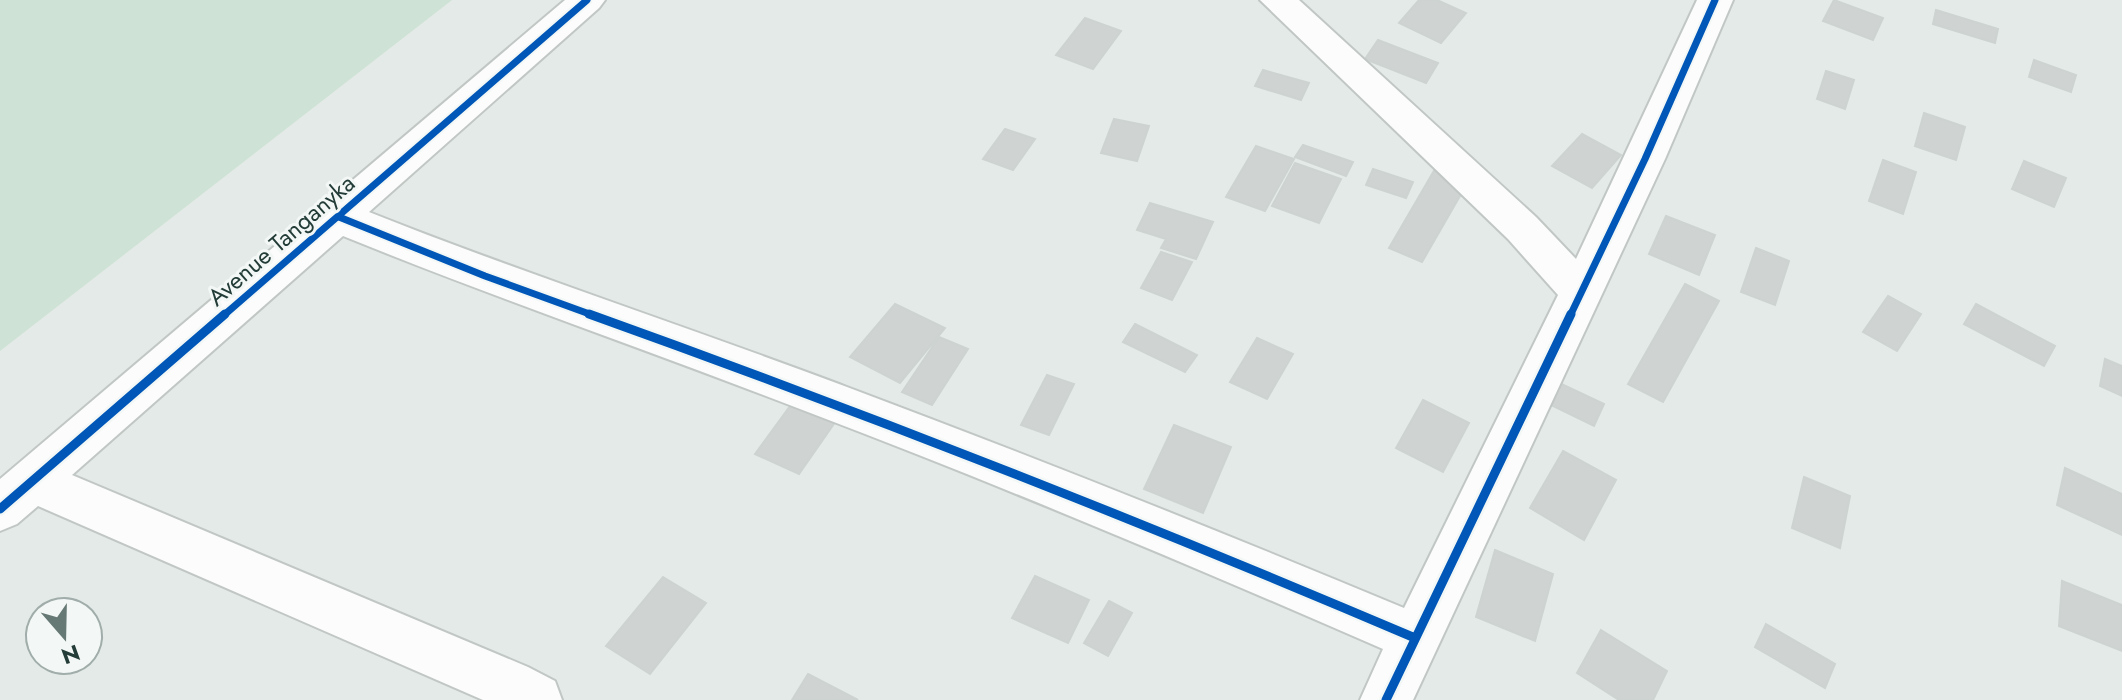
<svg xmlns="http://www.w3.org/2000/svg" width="2122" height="700" viewBox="0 0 2122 700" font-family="Jost,sans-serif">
	<rect width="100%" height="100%" fill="#e4eae7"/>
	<path fill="#cee2d5" d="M0,0H452L0,351Z"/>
	<path fill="#cfd3d2" stroke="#cdd3d0" stroke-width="2" d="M1419,0H1437L1466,13L1441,43L1399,23Z
		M1834,0L1883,18L1873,40L1823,21Z
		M1936,10L1998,29L1995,43L1933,24Z
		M1085,18L1121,31L1093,69L1056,55Z
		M1378,40L1438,63L1426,83L1365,59Z
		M2034,60L2076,75L2071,92L2029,77Z
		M1263,70L1309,83L1301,100L1255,86Z
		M1826,71L1854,80L1845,109L1817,99Z
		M1924,113L1965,127L1956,160L1915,146Z
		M1114,119L1149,126L1137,161L1101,153Z
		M1005,129L1035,139L1013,170L983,159Z
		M1582,134L1621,155L1592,188L1552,166Z
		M1303,145L1353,162L1346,176L1295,157Z
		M1256,146L1294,159L1265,211L1226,197Z
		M1883,160L1916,172L1903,214L1869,201Z
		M2024,161L2066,178L2054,207L2012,189Z
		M1295,163L1341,179L1319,223L1272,206Z
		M1373,169L1413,182L1406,198L1366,185Z
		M1435,169L1468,182L1422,262L1389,248Z
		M1150,203L1213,222L1196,259L1161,248L1166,239L1137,230Z
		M1666,216L1715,235L1699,275L1649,254Z
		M1756,248L1789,261L1775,305L1741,292Z
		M1161,252L1192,262L1172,300L1141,288Z
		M1685,284L1719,301L1663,402L1628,384Z
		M1888,296L1921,314L1897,351L1863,332Z
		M895,304L945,328L900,383L850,357Z
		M1976,304L2055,346L2044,366L1964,324Z
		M1135,324L1197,355L1185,372L1123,342Z
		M939,337L968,349L932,405L902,392Z
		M1257,338L1293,354L1267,399L1230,382Z
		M2105,359L2122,366V396L2100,386Z
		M1047,375L1074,384L1049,435L1021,425Z
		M1555,381L1604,404L1594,426L1545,402Z
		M1423,400L1469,423L1443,472L1396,448Z
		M793,402L836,421L799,474L755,454Z
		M1174,425L1231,447L1203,513L1144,489Z
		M1563,451L1616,480L1584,540L1530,508Z
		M2065,468L2122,494V535L2057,505Z
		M1804,477L1850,496L1840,548L1792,528Z
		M1495,550L1553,574L1535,641L1476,617Z
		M1035,576L1089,600L1068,643L1012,618Z
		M663,577L706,603L650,674L606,646Z
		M2062,581L2122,605V651L2059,626Z
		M1109,601L1132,613L1108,656L1084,643Z
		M1766,624L1835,664L1825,688L1755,647Z
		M1601,630L1667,671L1653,700H1619L1577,673Z
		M808,674L858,700H792Z"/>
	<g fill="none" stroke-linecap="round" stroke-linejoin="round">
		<defs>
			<path id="minor" d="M565,0H605L599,8L369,212C527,275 688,327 847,387C1034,457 1219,531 1404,608L1558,295L1508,239L1260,0H1299L1536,217L1576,259L1697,0H1733L1665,159L1413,700H1360L1383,649C1195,567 1005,487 813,414C656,353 498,299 343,236L72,475L528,667L555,681L562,700H483L38,506L17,524L0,531V479Z"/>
		</defs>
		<use href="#minor" stroke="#c1c7c4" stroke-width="4"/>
		<use href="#minor" fill="#fbfcfb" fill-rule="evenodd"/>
		<defs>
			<path id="cycleway-far1" d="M339,217L485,276L595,316
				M223,316L587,0
				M1570,316L1645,159L1715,0"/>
			<path id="cycleway" d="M589,314C868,414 1143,522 1415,638
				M0,509L225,314
				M1386,700L1571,314"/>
		</defs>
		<use href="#cycleway-far1" stroke="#f3f8f6" stroke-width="11"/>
		<use href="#cycleway" stroke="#f3f8f6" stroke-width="14"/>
		<use href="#cycleway-far1" stroke="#0057b8" stroke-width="7"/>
		<use href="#cycleway" stroke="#0057b8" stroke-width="9"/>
	</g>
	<g text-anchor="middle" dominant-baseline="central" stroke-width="6" stroke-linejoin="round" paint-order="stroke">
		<g font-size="24" fill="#233c37" stroke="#f3f8f6">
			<text transform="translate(281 240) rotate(-41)">Avenue Tanganyka</text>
		</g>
	</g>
	<g transform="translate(64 636) rotate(160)"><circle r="38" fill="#f3f8f6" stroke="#a0adaa" stroke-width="2"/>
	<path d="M0-6L14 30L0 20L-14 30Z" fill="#677975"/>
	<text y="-12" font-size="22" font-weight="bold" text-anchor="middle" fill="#233c37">N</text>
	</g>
</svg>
